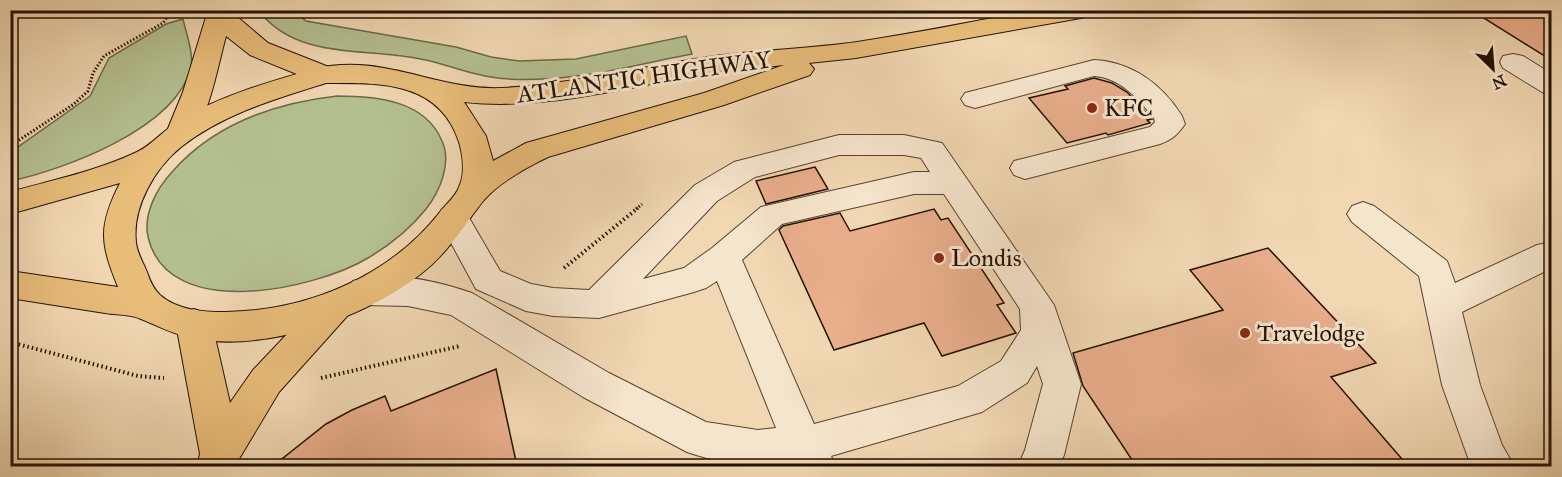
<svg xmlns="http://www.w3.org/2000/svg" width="1562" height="477" viewBox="0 0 1562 477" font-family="'IM FELL Great Primer',serif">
	<rect width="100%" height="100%" fill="#f1d7b2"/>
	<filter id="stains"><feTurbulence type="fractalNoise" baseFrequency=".00333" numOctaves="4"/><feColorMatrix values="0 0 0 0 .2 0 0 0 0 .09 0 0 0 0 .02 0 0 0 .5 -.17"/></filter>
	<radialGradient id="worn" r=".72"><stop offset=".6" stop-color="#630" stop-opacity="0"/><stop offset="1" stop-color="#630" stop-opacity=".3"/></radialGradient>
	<path fill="#b4bf90" stroke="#6c6849" stroke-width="1.5" d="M259,11H294L306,21L456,47L491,57L519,61L576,59L686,36L692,54C643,63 594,77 544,79C524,80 501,80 481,75C459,71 438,61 415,58C362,48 296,59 259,11Z
		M183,19C186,33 194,54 191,68C175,129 65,169 11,181V152L90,96L109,58L166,24Z
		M337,96C376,96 425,100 442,141C452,163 440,191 426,209C410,229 390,245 368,258C316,289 168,323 148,237C143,214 157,188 172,172C214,124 275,103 337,96Z"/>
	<path fill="#e9ae8c" stroke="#241102" stroke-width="1.5" d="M1471,10H1551V60Z
		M1094,78L1112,83L1127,92L1152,119L1147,120L1150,123L1108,135L1106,133L1067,143L1029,98L1068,89L1065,86Z
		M815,167L828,189L766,204L756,181Z
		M934,209L941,220L948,218L1004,303L997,305L1016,333L942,356L924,323L834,350L779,230L783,226L840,213L850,231Z
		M1268,248L1376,363L1331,377L1408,466H1136L1083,386L1073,353L1223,310L1190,270Z
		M496,369L517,466H273L326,424L352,410L385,396L391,411Z"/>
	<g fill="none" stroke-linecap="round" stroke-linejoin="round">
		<defs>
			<path id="minor" d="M1513,54L1523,56L1552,74V95L1542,92L1503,68L1500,62L1503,56Z
				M1094,60C1132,62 1162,84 1182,116L1185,124C1178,134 1172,140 1160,144L1025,179L1014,175L1010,168L1014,161L1150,127L1155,122L1154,118C1138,99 1121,78 1094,76L975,108L965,105L961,99L965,93Z
				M839,135H904L942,143L1054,305L1081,384L1064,455L1059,466H1018L1025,450L1043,384L1037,366L1027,383L982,412L831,456L835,466H793L791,463C756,466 721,464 687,452L583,397L451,315L408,306L365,305L353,301L348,291L353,281C389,270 437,281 472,293L609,373L706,422L758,430L776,428L717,281L706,288L694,292L599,318L553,316L526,311L476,289L437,217L442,209L453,205L464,209L500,271L531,284L553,288L589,290L695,185L734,162ZM839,155H904L921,158L930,172H914L761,207L712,248L684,268L643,279L717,201L755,177ZM914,194H944L1020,309L1021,330L1001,361L958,386L814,424L742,260L782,224Z
				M1363,202L1374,206L1447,261L1455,283L1537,245L1552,242V268L1462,312L1480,385L1502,445L1514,466H1471L1442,385L1419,276L1352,222L1347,214L1352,206Z"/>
			<path id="major" d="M204,10H229L268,43L334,69L338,75L334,81L324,83L314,81L250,55L226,36C217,69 211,108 192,138L182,141L172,138L167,131L183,92L206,17Z
				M337,290L349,294L355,304L349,314L279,392L239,459L237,466H197L200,454L176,324L181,314L194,309L207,314L212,324L230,403L253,370L325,294Z"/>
			<path id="highway" d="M1035,10H1093L1090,15L1081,18L856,58L809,63L814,69L810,75L724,105L548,157C527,167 499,183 484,200C464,225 448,253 422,273C366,318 264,353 191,338C173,334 158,326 141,319C130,314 116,315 105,313C73,308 42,303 10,298V271L118,287C100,243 98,226 120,183L10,214V192C53,180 97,171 137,152C152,145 166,128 181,119C223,95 269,82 314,69C382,52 437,91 502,88C572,84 639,67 708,57C757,50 807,49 857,42C916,33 976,21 1035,10ZM784,65L704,93L526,143L493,161L486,136L464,102C546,111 625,87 706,74C731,69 758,68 784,65ZM326,83C378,83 439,80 459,142C463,156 465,174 459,187C456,196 446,204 440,212C389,277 307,311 225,312C203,312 177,310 160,295C153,288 150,281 147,272C143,262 137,253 136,242C132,207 155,168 181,147C223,114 275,99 326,83Z"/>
		</defs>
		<use href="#minor" stroke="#57422e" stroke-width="2"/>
		<use href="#major" stroke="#241102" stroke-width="2"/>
		<use href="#highway" stroke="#241102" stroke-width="2"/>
		<path stroke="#241102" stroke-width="3" stroke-dasharray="1.5 2" stroke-linecap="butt" d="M10,146L74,104L88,91L93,73L104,56L163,23L172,10
			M636,209L642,204"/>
		<path stroke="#241102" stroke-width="4" stroke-dasharray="1.5 3" stroke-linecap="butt" d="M564,268L638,208
			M10,342L138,376L164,378
			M321,378L460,346"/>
		<use href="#minor" fill="#f6e5cd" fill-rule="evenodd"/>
		<use href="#major" fill="#e8bc79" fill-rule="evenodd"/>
		<use href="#highway" fill="#e8bc79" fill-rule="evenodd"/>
	</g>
	<g fill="#8f2418" stroke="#f6e5cd" stroke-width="2">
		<circle cx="1092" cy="108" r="6"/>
		<circle cx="939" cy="258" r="6"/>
		<circle cx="1245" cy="333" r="6"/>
	</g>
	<g text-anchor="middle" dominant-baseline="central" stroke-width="6" stroke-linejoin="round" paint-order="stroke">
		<g font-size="24" fill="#241102" stroke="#f6e5cd">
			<text transform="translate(644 77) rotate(-8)">ATLANTIC HIGHWAY</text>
		</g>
		<g font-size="24" fill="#241102" stroke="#f6e5cd" text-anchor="start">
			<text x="1104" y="108">KFC</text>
			<text x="951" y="258">Londis</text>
			<text x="1257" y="333">Travelodge</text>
		</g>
	</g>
	<rect width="1562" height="477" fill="none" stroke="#f1d7b2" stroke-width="36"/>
	<rect x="12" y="12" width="1538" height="453" fill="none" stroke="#241102" stroke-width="3"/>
	<rect x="18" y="18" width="1526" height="441" fill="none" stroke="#241102" stroke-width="1.5"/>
	<g transform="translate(1493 69) rotate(155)" stroke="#f6e5cd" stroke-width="4.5" paint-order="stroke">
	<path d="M0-4.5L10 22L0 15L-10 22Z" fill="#241102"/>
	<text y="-9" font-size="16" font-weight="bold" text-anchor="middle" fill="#241102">N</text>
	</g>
	<rect width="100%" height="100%" filter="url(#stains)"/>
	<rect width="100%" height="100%" fill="url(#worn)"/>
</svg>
